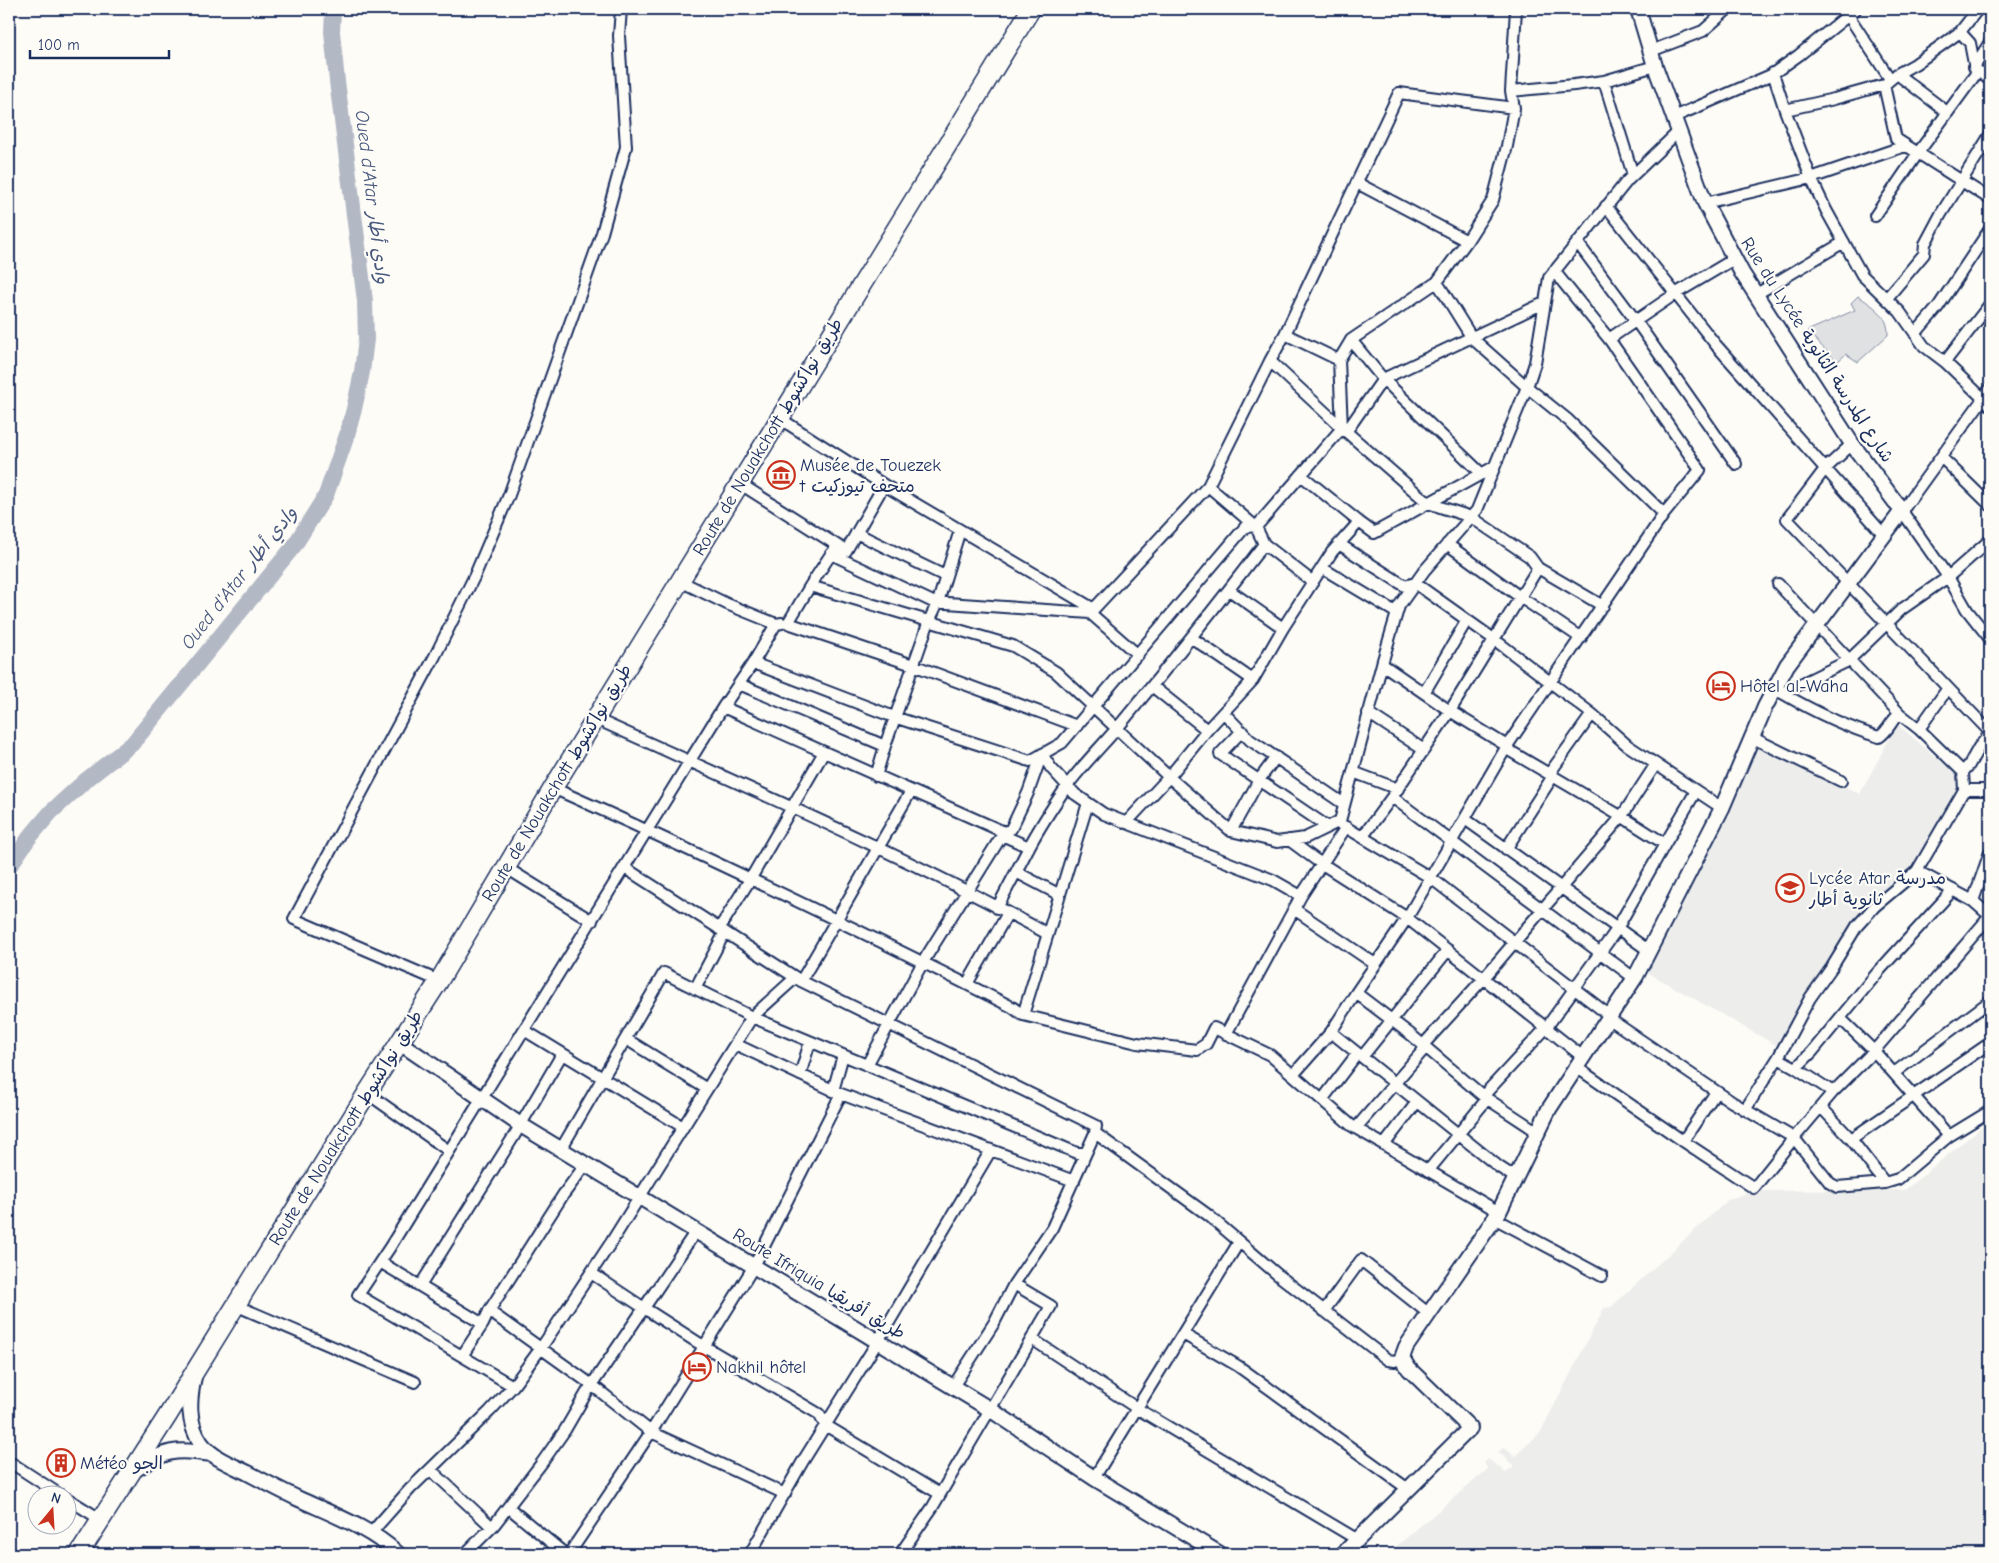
<svg xmlns="http://www.w3.org/2000/svg" width="1999" height="1563" viewBox="0 0 1999 1563" font-family="'Comic Neue','Playpen Sans Arabic',sans-serif">
	<rect width="100%" height="100%" fill="#fdfcf7"/>
	<filter id="ink" filterUnits="userSpaceOnUse"><feTurbulence type="fractalNoise" baseFrequency=".02" numOctaves="2"/><feDisplacementMap in="SourceGraphic" scale="10" xChannelSelector="R" yChannelSelector="G"/><feConvolveMatrix kernelMatrix="1 2 1 2 8 2 1 2 1" color-interpolation-filters="sRGB"/></filter>
	<g filter="url(#ink)">
		<path fill="#edeeec" d="M1897,724L1963,780L1909,872L1872,904L1842,939L1781,1048L1645,971L1699,869L1757,743L1860,794Z
			M1990,1120V1554H1387L1488,1469L1484,1463L1488,1459L1506,1472L1514,1466L1498,1452L1504,1447L1515,1456L1540,1433L1604,1308L1611,1307L1729,1199L1752,1191L1905,1190Z"/>
		<path fill="#e0e1e3" stroke="#7e88a0" d="M1858,296C1873,306 1889,315 1888,335L1858,362L1846,354L1837,362L1807,331L1855,310L1851,303Z"/>
		<g fill="none" stroke-linecap="round" stroke-linejoin="round">
			<path stroke="#b3b8c5" stroke-width="16" d="M9,867L29,838L51,812L86,780L132,744L294,546L326,495L347,435L354,409L362,372L366,339L365,301L337,81L332,32L333,9"/>
			<defs>
				<path id="street" d="M1848,15L1890,79
					M1960,32L1978,9
					M1651,51L1703,31L1728,9
					M1974,67L1990,42
					M1773,73L1785,110L1834,99L1884,85L1897,74L1915,64L1960,32L1970,43L1975,69L1990,80
					M1897,74L1947,112
					M1604,81L1633,175
					M1884,85L1896,139L1990,199
					M1511,91L1574,85L1604,81L1655,66
					M1785,110L1811,178L1826,210L1862,275L1900,312L1924,346L1945,362L1990,304
					M1674,117L1771,75L1799,55L1856,9
					M1357,183L1467,241
					M1705,203L1811,178L1905,146
					M1606,206L1716,345L1884,535
					M1875,216L1918,153L1978,71
					M1577,242L1636,321L1736,464
					M1554,271L1609,339L1675,294L1734,259
					M1755,295L1844,242
					M1887,298L1924,254L1925,244L1941,214L1990,135
					M1285,334L1270,361L1342,428L1428,503L1471,517L1530,557L1538,568L1450,711L1392,797L1634,978
					M1915,334L1938,307L1990,229
					M1609,339L1700,470L1664,514
					M1339,360L1285,334L1399,93L1514,108
					M1945,362L1990,405
					M1990,389L1902,511L1948,577L1967,610L1990,639
					M779,418L884,485L1094,609
					M1346,432L1383,379L1351,340
					M1852,444L1825,469L1787,519L1948,688
					M1941,457L1990,505
					M1482,474L1383,379L1544,303
					M1301,475L1359,522
					M739,483L846,551L884,485
					M1208,486L1270,361
					M856,533L945,576
					M1339,544L1405,586L1415,583L1495,640L1592,714L1627,745L1722,808
					M1447,544L1520,597L1581,638
					M838,546L831,554L810,586L1013,646L1056,672L1169,777L1231,831L1277,842L1305,838L1340,821L1383,660L1399,606L1424,571L1477,510L1527,387L1535,363L1549,278L1627,181L1679,131
					M831,554L933,602L1090,613L1208,486L1256,527L1264,544L1313,582
					M1322,568L1397,613
					M1538,568L1603,606
					M680,581L727,604L776,624
					M1778,584L1900,714
					M810,586L788,623L913,665L1077,726
					M1229,590L1283,628
					M1090,613L1138,655
					M1192,638L1253,680
					M753,663L776,624L782,623
					M1382,664L1450,711L1507,746L1510,751L1629,821L1665,844L1696,791
					M739,684L885,746L929,621L938,602L960,530
					M1152,686L1207,730
					M1773,690L1782,693L1848,661L1902,609L1948,577L1990,540
					M1424,693L1467,620
					M1782,693C1813,711 1845,727 1879,737C1890,730 1891,719 1900,714L1919,729
					M723,707L1004,832L923,962L867,1065
					M1224,713L1250,740L1344,804
					M1368,713L1424,750
					M596,719C748,788 902,854 1048,934
					M1242,731L1220,754L1328,827
					M1990,732L1948,688L1919,729L1963,772L1969,765L1979,747L1990,734
					M1751,737L1841,781
					M1042,754L1051,768L1075,794L1104,814L1273,880L1301,896
					M1353,772L1398,789
					M1963,772L1964,790H1990
					M1549,774L1592,714
					M876,776L885,746
					M553,788C708,857 861,931 1012,1007L1023,1015L1137,1043L1197,1050L1206,1044L1214,1028L1270,1055L1352,1126L1499,1212
					M1465,819L1648,950
					M1337,822L1431,878L1610,1016
					M1126,823L1169,777L1207,730L1253,680L1283,628L1332,552L1359,522L1374,533L1494,467
					M1231,831L1259,780L1276,757
					M1004,832L1011,829L1028,793L1042,754
					M1002,835L1029,847C1039,828 1054,805 1067,786C1084,763 1106,742 1124,720C1172,662 1218,604 1264,544
					M1363,836L1392,797
					M1289,840L1316,860L1407,918L1583,1057
					M1029,847L1016,872L1060,895
					M1506,849L1553,776
					M505,867L592,921
					M625,868L801,981L1096,1126L1095,1133L1208,1215L1278,1275L1388,1360L1395,1361L1402,1358
					M1917,871L1973,901L1990,916
					M1953,890L1878,972L1812,1052L1796,1068L1778,1058L1810,998L1832,967L1857,926L1875,906L1917,871L1964,790
					M1973,901L1990,852
					M997,908L1016,872
					M1294,909L1375,964
					M719,929L751,878L824,752
					M439,981L294,919L435,656L475,575L509,495L602,233L626,147L619,36L621,9
					M801,981L911,791
					M967,984L1008,913
					M695,989L725,932
					M1356,993L1407,918L1507,746L1664,514L1568,420L1527,387L1472,338L1437,282
					M1023,1015L1088,803
					M1608,1018L1732,1102L1794,1138L1833,1092L1874,1051L1990,916
					M1840,1018L1874,1051L1949,1136L1990,1111
					M524,1030L683,1127
					M1331,1032L1499,1167L1516,1178
					M1226,1034L1301,896L1346,827
					M626,1039L707,1089
					M735,1044L841,1094
					M1423,1045L1484,978L1622,816L1656,764
					M1362,1057L1448,950
					M1576,1067L1683,1141L1754,1188L1794,1138L1830,1183L1837,1187L1885,1183L1898,1179L1949,1136
					M1796,1068L1833,1092
					M1894,1073L1990,1001
					M800,1075L810,1042
					M1293,1075L1331,1032L1356,993L1410,1034L1483,1096L1546,1028L1615,932L1665,844
					M833,1091L843,1055
					M367,1093L449,1151
					M1483,1096L1538,1132
					M1322,1100L1357,1054
					M1821,1107L1851,1139L1885,1183
					M1745,1110L1778,1058
					M1356,1128L1426,1047
					M1851,1139L1990,1043
					M1683,1141L1716,1092
					M1384,1145L1417,1102
					M561,1149L664,973L752,1017L1077,1153H1086
					M1428,1171L1487,1099
					M1494,1218L1602,1276
					M380,1262L483,1324
					M591,1273L644,1308L696,1231
					M420,1286L514,1136L562,1054
					M235,1305L415,1382
					M489,1311L592,1385L651,1432L785,1494
					M1324,1311L1361,1260L1428,1313
					M1183,1334L1238,1366L1408,1489
					M1032,1339L1138,1409L1358,1540
					M462,1356L483,1324L489,1311L563,1195L586,1164
					M513,1386L358,1295L390,1247L723,707L753,663L894,717L1030,761L1062,743L1246,526L1256,527L1342,428L1339,360L1351,340L1437,282L1467,241L1493,200L1507,146L1514,108L1511,91L1516,9
					M952,1388L994,1323L1014,1284L1052,1228L1095,1133
					M13,1464L62,1496
					M431,1470L492,1527
					M1094,1478L1239,1242
					M68,1499L100,1519
					M508,1507L565,1554
					M371,1533L410,1489L490,1411L513,1386L541,1348L612,1241L752,1017L795,978
					M465,1554L494,1525L541,1464L565,1430L587,1392L644,1308L697,1342L819,1414L825,1425L940,1494
					M569,1554L651,1432L754,1266L841,1094L1074,1181
					M750,1554L803,1461L878,1341L991,1150
					M900,1554L932,1508L1051,1306L1014,1284"/>
				<path id="secondary" d="M400,1043L519,1124L991,1410L1094,1478L1220,1554
					M194,1377C189,1399 187,1423 201,1443C212,1458 232,1465 248,1473C265,1482 282,1491 299,1499C334,1515 370,1528 398,1554
					M133,1471C167,1449 173,1449 212,1454
					M1343,1554L1470,1428L1409,1369L1402,1358L1406,1347L1499,1212L1549,1109L1636,976L1722,808L1765,707L1787,665L1902,511L1852,444L1742,273L1705,203L1655,66L1638,9"/>
				<path id="highway" d="M79,1554L168,1415L367,1093L439,981L553,788L1031,9"/>
			</defs>
			<use href="#street" stroke="#1b2f5e" stroke-width="14"/>
			<use href="#secondary" stroke="#1b2f5e" stroke-width="18"/>
			<use href="#highway" stroke="#1b2f5e" stroke-width="21"/>
			<use href="#street" stroke="#fdfcf7" stroke-width="10"/>
			<use href="#secondary" stroke="#fdfcf7" stroke-width="14"/>
			<use href="#highway" stroke="#fdfcf7" stroke-width="18"/>
		</g>
	</g>
	<defs>
		<symbol id="museum-ring" viewBox="-11 -11 22 22"><circle r="9.5" fill="#fdfcf7" stroke="#c8321e" stroke-width="1.5"/><path d="M0-6L6-3V-2H-6V-3ZM-5-1h2V3h-2ZM-1-1h2V3h-2ZM3-1h2V3H3ZM-6 4H6V6H-6Z" fill="#c8321e"/></symbol>
		<symbol id="hotel-ring" viewBox="-11 -11 22 22"><circle r="9.5" fill="#fdfcf7" stroke="#c8321e" stroke-width="1.5"/><path d="M-6-4.5h1.5V1H6V5H4.5V3h-9V5H-6ZM-4 0a1.8 1.8 0 1 1 3.6 0ZM.5 0V-2.5h3Q6-2.5 6 0Z" fill="#c8321e"/></symbol>
		<symbol id="school-ring" viewBox="-11 -11 22 22"><circle r="9.5" fill="#fdfcf7" stroke="#c8321e" stroke-width="1.5"/><path d="M0-5L7-2L0 1L-7-2ZM-4 1L0 2.5L4 1V4Q0 6-4 4Z" fill="#c8321e"/></symbol>
		<symbol id="building-ring" viewBox="-11 -11 22 22"><circle r="9.5" fill="#fdfcf7" stroke="#c8321e" stroke-width="1.5"/><path d="M-4-6H4V6H1V3H-1V6H-4ZM-2.5-4.3h1.7v1.8h-1.7ZM.8-4.3h1.7v1.8H.8ZM-2.5-1h1.7V.8h-1.7ZM.8-1h1.7V.8H.8Z" fill="#c8321e"/></symbol>
	</defs>
	<g fill-rule="evenodd">
		<use href="#museum-ring" x="765" y="459" width="32" height="32"/>
		<use href="#hotel-ring" x="1705" y="670" width="32" height="32"/>
		<use href="#school-ring" x="1774" y="872" width="32" height="32"/>
		<use href="#hotel-ring" x="681" y="1351" width="32" height="32"/>
		<use href="#building-ring" x="45" y="1447" width="32" height="32"/>
	</g>
	<g text-anchor="middle" dominant-baseline="central" stroke-width="4.5" stroke-linejoin="round" paint-order="stroke">
		<g font-size="18" fill="#1b2f5e" stroke="#fdfcf7">
			<text transform="translate(1817 350) rotate(57)">Rue du Lycée شارع المدرسة الثانوية</text>
			<text transform="translate(768 437) rotate(-59)">Route de Nouakchott طريق نواكشوط</text>
			<text transform="translate(557 783) rotate(-59)">Route de Nouakchott طريق نواكشوط</text>
			<text transform="translate(346 1128) rotate(-58)">Route de Nouakchott طريق نواكشوط</text>
			<text transform="translate(819 1284) rotate(31)">Route Ifriquia طريق أفريقيا</text>
		</g>
		<g font-size="18" fill="#1b2f5e" stroke="#fdfcf7" text-anchor="start">
			<text x="800" y="465">Musée de Touezek<tspan x="800" dy="21">t متحف تيوزكيت</tspan></text>
			<text x="1740" y="686">Hôtel al-Waha</text>
			<text x="1809" y="878">Lycée Atar مدرسة<tspan x="1809" dy="21">ثانوية أطار</tspan></text>
			<text x="716" y="1367">Nakhil hôtel</text>
			<text x="80" y="1463">Météo الجو</text>
		</g>
		<g font-size="19" font-style="italic" fill="#49587d" stroke="#fdfcf7">
			<text transform="translate(372 197) rotate(83)">Oued d'Atar وادي أطار</text>
			<text transform="translate(239 578) rotate(-52)">Oued d'Atar وادي أطار</text>
		</g>
	</g>
	<rect width="1999" height="1563" fill="none" stroke="#fdfcf7" stroke-width="30"/>
	<rect x="15" y="15" width="1969" height="1533" fill="none" stroke="#1b2f5e" stroke-width="2" filter="url(#ink)"/>
	<g transform="translate(52 1510) rotate(18)"><circle r="24" fill="#fdfcf7" stroke="#a3aaba"/>
	<path d="M0-4L9 19L0 12L-9 19Z" fill="#c8321e"/>
	<text y="-8" font-size="14" font-weight="bold" text-anchor="middle" fill="#1b2f5e">N</text>
	</g>
	<path d="M30 50v8h139v-8" fill="none" stroke="#1b2f5e" stroke-width="2.5"/>
	<text x="38" y="50" font-size="15" fill="#1b2f5e" stroke="#fdfcf7" stroke-width="4" paint-order="stroke">100 m</text>
</svg>
